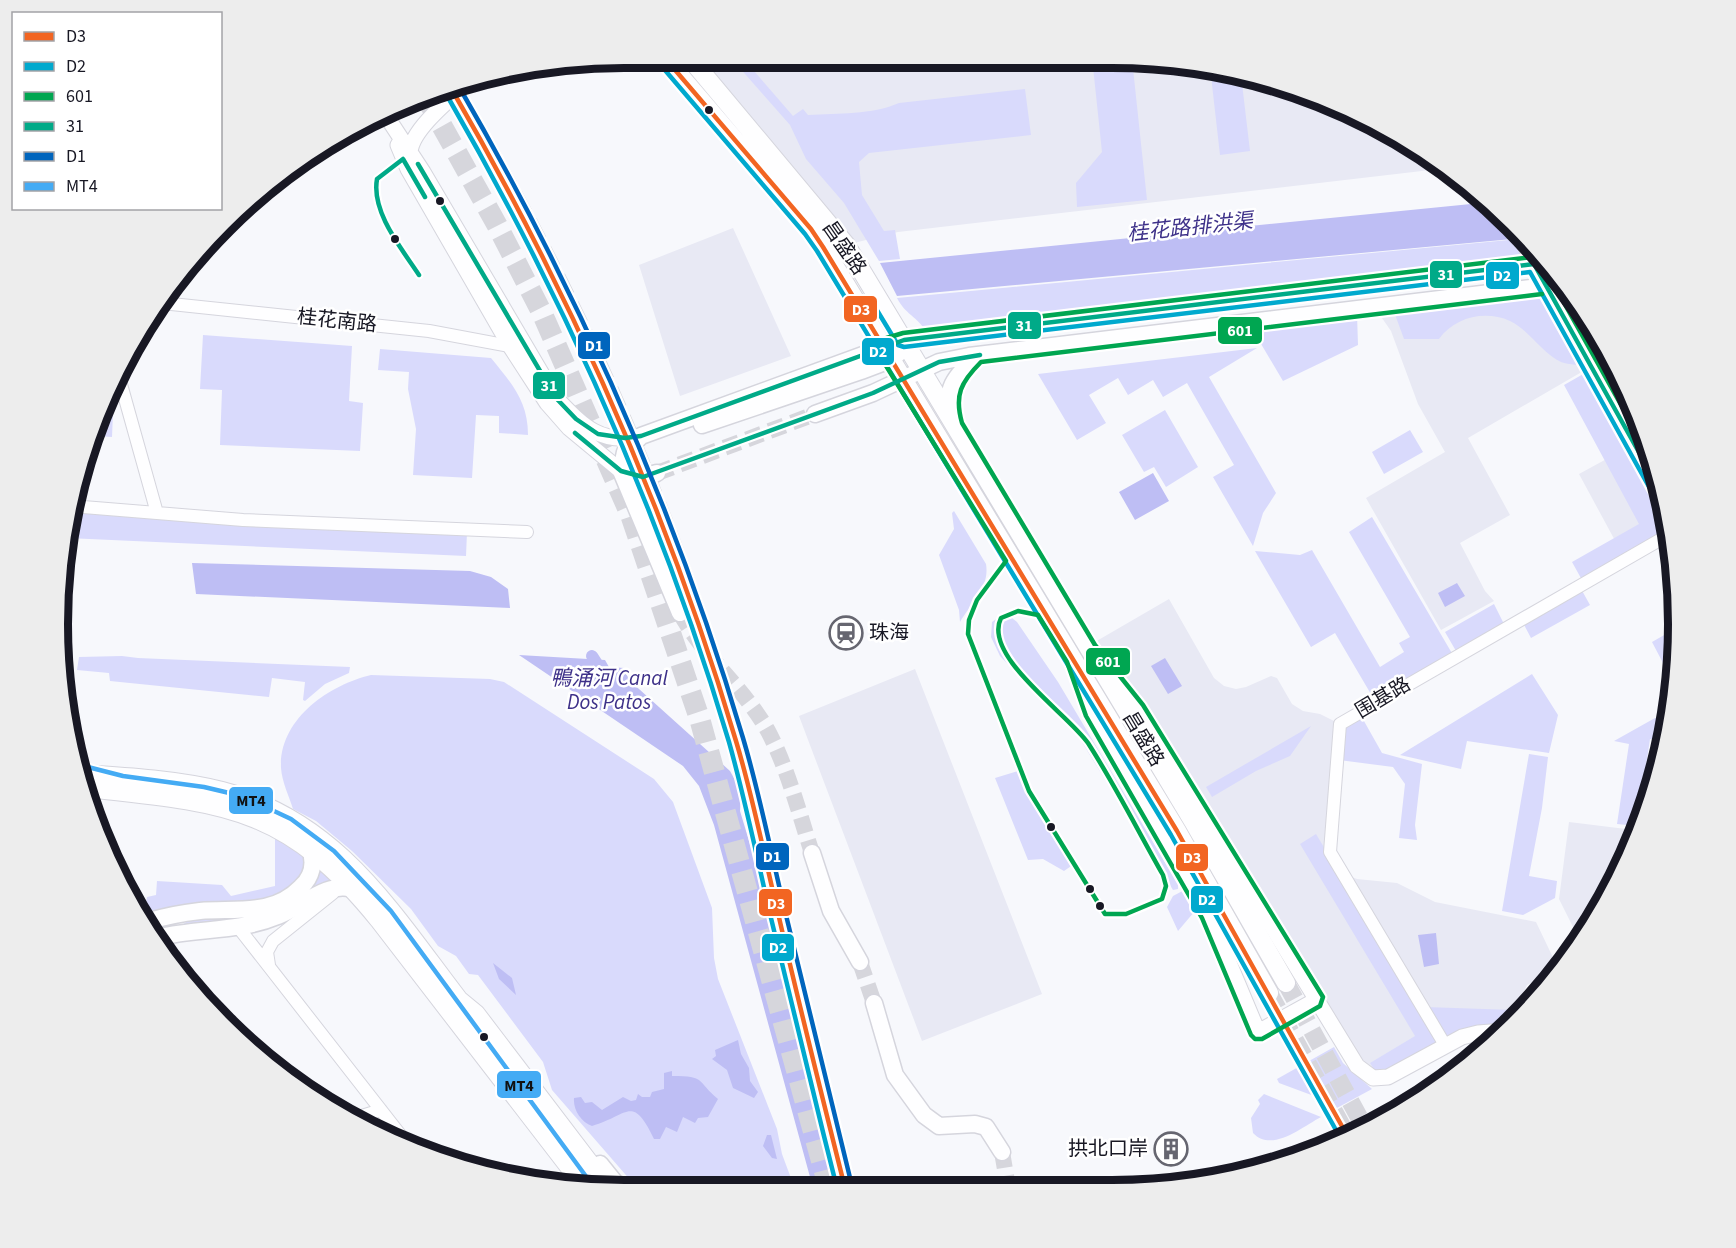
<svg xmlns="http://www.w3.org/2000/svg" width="1736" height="1248" viewBox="0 0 1736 1248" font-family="'Source Sans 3','Noto Sans SC',sans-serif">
	<rect width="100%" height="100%" fill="#f7f8fc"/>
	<path fill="#e8e9f4" d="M689,57H1112L1223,68L1396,133L1439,169L898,232L846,245Z
		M733,228L791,356L680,396L639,265Z
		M1546,287L1603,341L1649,442L1592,366L1468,438L1510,515L1460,543L1485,591L1494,601L1441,630L1366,498L1445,452L1418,404L1391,331L1375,308Z
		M1634,444L1661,492L1670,534L1625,559L1579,474Z
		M1169,599L1214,678L1224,686L1236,689L1246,687L1271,676L1277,678L1292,704L1303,711L1320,714L1340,724L1330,852L1344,874L1357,879L1397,883L1435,902L1536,922L1558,968L1527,985L1513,1015L1373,1077L1088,646Z
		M915,669L1042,994L922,1041L799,716Z
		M1569,822L1626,829L1629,833L1636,834L1620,875L1580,941L1559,899Z"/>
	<path fill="#d9dafc" d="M730,57H742L793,116L803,109L808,115C839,113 871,115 899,103L1025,89L1031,135L869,153L859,162L862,195L884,231L895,230L900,259L879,261L844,203L806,159L790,125Z
		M1092,57L1132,59L1147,200L1077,207L1076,183L1102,152Z
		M1210,67L1241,75L1250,151L1220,155Z
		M1519,239L1531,262L927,335C922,319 906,316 897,298Z
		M1564,286L1603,341L1649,442L1654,465L1550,287Z
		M1545,289L1589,366C1581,365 1569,365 1561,362C1542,353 1529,330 1510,321C1485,310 1455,317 1439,339H1404L1393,309Z
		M1357,314L1358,345L1283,381L1251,327Z
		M203,335L352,346L349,401L363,403L360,451L220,445L222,390L200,389Z
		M1257,348L1209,377L1276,493L1263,513L1253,546L1213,477L1234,465L1187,383L1163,397L1153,380L1128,395L1118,378L1089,395L1106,423L1077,440L1038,374Z
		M380,349L491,358C512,384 528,401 528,435L499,433V416L476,415L472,478L413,475L416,429L408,389L409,372L378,370Z
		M1592,369L1663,501L1670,530L1582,580L1572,562L1639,524L1564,385Z
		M108,395L113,413L112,437L94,436Z
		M1165,410L1198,467L1166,487L1154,467L1144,472L1122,435Z
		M1410,430L1423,452L1384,474L1372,452Z
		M70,507L467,532L466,556L67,538Z
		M954,511L986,564C990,587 971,603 960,622L959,610L939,555L954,529L952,513Z
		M1372,517L1453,655L1375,701L1335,633L1311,647L1255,551L1300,555L1312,550L1380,667L1404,652L1399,643L1410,637L1349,532Z
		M1671,537L1675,572L1659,544Z
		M1580,587L1590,605L1531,638L1522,621Z
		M1494,604L1504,624L1456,651L1445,632Z
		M1007,614L1017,622L1058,682L1178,884V889L1173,890L1080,739L1000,656L991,637L992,622L1002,615Z
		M1666,634L1678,657L1674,684L1652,642Z
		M122,656L138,658L350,667L349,673L325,684L305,701L303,700L305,682L272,678L269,697L110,681L109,673L77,670L79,657Z
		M1532,674L1558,715L1549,753L1467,741L1461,769L1400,755Z
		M371,675L490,679L504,682L654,779L673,802L712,908L714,958L718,979L777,1129L782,1154L795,1189H638L552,1090L543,1062L478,975L469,974L456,956L438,946L411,909L352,851L316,821L293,809C289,796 282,782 281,768C279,719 329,685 371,675Z
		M1360,714L1382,753L1422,764L1415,825L1417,840L1399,838L1405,784L1393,767L1339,760L1342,724Z
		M1655,718L1661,719L1667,729L1665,741L1650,739L1637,826L1617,824L1629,744L1614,741Z
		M1311,726L1290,756L1256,771L1212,797L1206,787Z
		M1529,754L1548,757L1542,808L1529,876L1557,881L1555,898L1523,915L1502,911Z
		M1025,769L1033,790L1077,862L1064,871L1043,859L1028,860L995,778Z
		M275,833L305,851L308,867L284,897L161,914L152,911L146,902L147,897L156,895L157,881L222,885L231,896L275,886Z
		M1316,834L1442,1044L1379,1077L1370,1063L1415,1036L1300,844Z
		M320,861L338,880L260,917L177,928L191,919L257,914Z
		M1190,887L1200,905L1178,931L1167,907L1173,896Z
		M1425,1007L1514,1010L1511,1023L1505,1030L1446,1043Z
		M1334,1047L1343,1063L1372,1089L1335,1109L1333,1103L1279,1083L1277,1079Z
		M1264,1094L1321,1117C1302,1127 1272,1153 1253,1133L1251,1118L1260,1104L1258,1100Z"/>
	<path fill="#bebef4" d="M1481,203L1523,238L897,296L880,263Z
		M1153,473L1169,501L1135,520L1119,492Z
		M192,563L470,571L491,577L508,589L510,608L196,594Z
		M1457,583L1465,596L1445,607L1438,593Z
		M519,655L605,660L609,667L624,668L629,680L730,771L741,791L740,811L758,871L766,888L777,895L816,1081L842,1188H813L714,825L699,786L683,766Z
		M1165,658L1182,686L1168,694L1151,666Z
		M1436,933L1439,964L1424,967L1418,935Z
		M493,963L512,978L516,995L499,979Z
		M738,1040L741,1054L749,1068L750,1081L758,1092L754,1098L733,1088L727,1070L712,1059L716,1056L715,1050Z
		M672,1071V1076C707,1076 696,1081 718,1099L708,1117L698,1118L695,1123L683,1117L677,1132L666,1127L660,1139H654C632,1093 628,1116 592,1126C581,1122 573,1110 574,1098L581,1097L585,1103L592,1102L602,1110L623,1097L631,1101L636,1100L638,1094L642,1097H650L652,1092L664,1089V1073Z
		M767,1135H771L777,1159L772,1158L763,1146Z"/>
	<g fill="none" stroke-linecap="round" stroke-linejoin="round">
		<path stroke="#bebef4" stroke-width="12" d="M592,656L603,673"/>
		<path stroke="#d6d6dc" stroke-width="16" stroke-dasharray="16 8" stroke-linecap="butt" d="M657,473L815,414
			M680,613C704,657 744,688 768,731C788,769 799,813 812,853
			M860,962L874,1003
			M1002,1152L1008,1187"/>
		<path stroke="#d6d6dc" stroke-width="18" stroke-dasharray="18 9" stroke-linecap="butt" d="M1286,983L1366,1130
			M1269,993L1348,1137"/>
		<path stroke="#d6d6dc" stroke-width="21" stroke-dasharray="21 10" stroke-linecap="butt" d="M451,88C574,292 670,512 736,741C750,788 759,836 771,884C795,986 819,1087 845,1188
			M427,99L497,225L542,313L631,516L700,720L829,1188"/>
		<defs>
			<path id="minor" d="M162,303L429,331L515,347
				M117,370L157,513
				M71,506L243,520L527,532
				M238,927L409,1146
				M269,965L267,952L273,941L333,893
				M1445,1045L1330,852L1340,724L1670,534
				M352,1119L381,1110"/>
			<path id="tertiary" d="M387,117L423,172L556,398C583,426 600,445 641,436
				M398,145L408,169L510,346L547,403L569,428L621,471
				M410,152C412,128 454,96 472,79
				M1518,233L1660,490
				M1118,684L1137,709L1190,792L1357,1066L1373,1078L1388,1077L1462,1037L1478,1033L1504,1031
				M1083,685L1092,712L1209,915L1258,1032L1316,1000"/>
			<path id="secondary" d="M815,414L873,393L939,362L969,356L1563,284
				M953,420C942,388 956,376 978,355
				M702,425L861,371L890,360L900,352
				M621,471L643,477L657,473
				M680,613L621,471L625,452L641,436L904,340L1547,262
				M812,853L831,911L860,962
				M150,921C166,916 183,913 200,911C237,908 273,916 301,887C312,877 315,863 310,849
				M160,937C199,928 240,932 278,916C302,907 326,881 353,889
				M874,1003L895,1075L924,1115L939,1126L975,1124L986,1127L1002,1152
				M600,1164L621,1190"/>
			<path id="primary" d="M664,57L811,229L823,247L1177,831L1269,993
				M689,57L846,245L1193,821L1286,983
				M82,774C129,777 177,780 222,791C337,820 392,913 459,1000L476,1014L610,1190
				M86,788C224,803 286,805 379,920L587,1190"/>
		</defs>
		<use href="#minor" stroke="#d5d5dd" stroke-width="14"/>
		<use href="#tertiary" stroke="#d5d5dd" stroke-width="17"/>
		<use href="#secondary" stroke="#d5d5dd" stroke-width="19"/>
		<use href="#primary" stroke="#d5d5dd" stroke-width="20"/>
		<use href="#minor" stroke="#fefeff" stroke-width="12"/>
		<use href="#tertiary" stroke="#fefeff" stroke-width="15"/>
		<use href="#secondary" stroke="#fefeff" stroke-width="16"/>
		<use href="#primary" stroke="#fefeff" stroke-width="18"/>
		<defs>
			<path id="bus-1" d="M664,57L811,229L823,247L1177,831L1348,1137
				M451,88C571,295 668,511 736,741C753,797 764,855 778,913C799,1005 822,1096 845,1188"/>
			<path id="bus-2" d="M658,62L805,234L817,251L1171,835L1341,1139
				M445,92C564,298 661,513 729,742C745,799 757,857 770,914C792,1006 814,1097 837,1188
				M869,297L898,345L904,347L1530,272L1653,494"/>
			<path id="bus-3" d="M1564,291L1558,292L1654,464
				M1542,294L981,362C961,382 954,395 962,423L1095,645L1143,705L1323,997L1320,1006L1262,1039H1255L1251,1035L1202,918L1086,716L1067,662L1038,615L1018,611L1001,618C982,656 1068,714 1088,743C1115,785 1138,831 1163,875L1166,886L1162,899L1126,914H1105L1029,791L968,634L969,620L977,600L1006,561L877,351L876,344L880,340L903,333L1533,257L1540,259L1550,278"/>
			<path id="bus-4" d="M418,164L556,398L576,419L598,434L625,438L641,436L904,340L1534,264L1660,490
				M419,275C402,249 371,212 377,179L403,159L425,197
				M575,433L621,471L643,477L873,393L939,362L980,355"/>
			<path id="bus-5" d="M458,85C578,292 675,508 743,738C760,795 771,853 785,911C807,1003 829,1095 852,1186"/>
			<path id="bus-6" d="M80,765L123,776L204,787L242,796L291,819L334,851L391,911L596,1190"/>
		</defs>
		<use href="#bus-1" stroke="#fff" stroke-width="9"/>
		<use href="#bus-2" stroke="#fff" stroke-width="9"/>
		<use href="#bus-3" stroke="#fff" stroke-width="9"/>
		<use href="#bus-4" stroke="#fff" stroke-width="9"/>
		<use href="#bus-5" stroke="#fff" stroke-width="9"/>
		<use href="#bus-6" stroke="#fff" stroke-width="9"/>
		<use href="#bus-1" stroke="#f26522" stroke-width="4.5"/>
		<use href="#bus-2" stroke="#00a9ce" stroke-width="4.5"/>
		<use href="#bus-3" stroke="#00a651" stroke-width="4.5"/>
		<use href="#bus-4" stroke="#0a8" stroke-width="4.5"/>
		<use href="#bus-5" stroke="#0065bd" stroke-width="4.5"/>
		<use href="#bus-6" stroke="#44abf4" stroke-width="4.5"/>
	</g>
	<defs>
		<symbol id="station-ring" viewBox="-11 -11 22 22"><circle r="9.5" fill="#fff" stroke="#666670" stroke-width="1.5"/><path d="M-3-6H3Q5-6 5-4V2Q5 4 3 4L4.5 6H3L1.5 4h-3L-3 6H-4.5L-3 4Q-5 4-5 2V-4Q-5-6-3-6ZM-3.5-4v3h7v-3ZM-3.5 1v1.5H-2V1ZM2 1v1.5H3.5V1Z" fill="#666670"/></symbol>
		<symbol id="building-ring" viewBox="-11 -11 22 22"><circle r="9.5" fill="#fff" stroke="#666670" stroke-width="1.5"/><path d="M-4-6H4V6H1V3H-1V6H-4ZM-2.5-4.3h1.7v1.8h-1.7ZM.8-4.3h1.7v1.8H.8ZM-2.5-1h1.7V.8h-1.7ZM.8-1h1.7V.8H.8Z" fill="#666670"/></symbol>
	</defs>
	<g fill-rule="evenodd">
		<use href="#station-ring" x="827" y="614" width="38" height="38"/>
		<use href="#building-ring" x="1152" y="1130" width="38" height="38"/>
	</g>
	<g fill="#181824" stroke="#fff" stroke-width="2">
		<circle cx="709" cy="110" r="5"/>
		<circle cx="440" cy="201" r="5"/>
		<circle cx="395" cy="239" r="5"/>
		<circle cx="1051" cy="827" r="5"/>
		<circle cx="1090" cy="889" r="5"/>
		<circle cx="1100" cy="906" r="5"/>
		<circle cx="484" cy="1037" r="5"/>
	</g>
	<g text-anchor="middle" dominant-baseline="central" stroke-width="5" stroke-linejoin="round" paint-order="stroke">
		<g font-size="20" fill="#181824" stroke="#fff">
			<text transform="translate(844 248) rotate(55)">昌盛路</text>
			<text transform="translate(337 321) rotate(6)">桂花南路</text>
			<text transform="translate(1383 698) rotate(-31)">围基路</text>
			<text transform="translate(1143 739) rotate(59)">昌盛路</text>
		</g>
		<g font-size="20" fill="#181824" stroke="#fff" text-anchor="start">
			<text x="869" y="633">珠海</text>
			<text x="1148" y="1149" text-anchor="end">拱北口岸</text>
		</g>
		<g font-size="21" font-style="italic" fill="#3e3189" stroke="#fff">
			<text transform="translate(1190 227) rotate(-6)">桂花路排洪渠</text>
			<text x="609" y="678">鴨涌河 Canal<tspan x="609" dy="24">Dos Patos</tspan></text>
		</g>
	</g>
	<path d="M0 0H1736V1248H0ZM624 68H1112A556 556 0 0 1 1668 624V624A556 556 0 0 1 1112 1180H624A556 556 0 0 1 68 624V624A556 556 0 0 1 624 68Z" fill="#ededed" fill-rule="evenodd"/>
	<path fill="none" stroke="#181824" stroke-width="8" d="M624 68H1112A556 556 0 0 1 1668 624V624A556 556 0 0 1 1112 1180H624A556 556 0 0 1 68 624V624A556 556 0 0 1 624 68Z"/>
	<g stroke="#fff" stroke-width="2">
		<rect x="1429" y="260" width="34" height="29" rx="6" fill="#0a8"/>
		<rect x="1485" y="261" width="35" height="29" rx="6" fill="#00a9ce"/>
		<rect x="843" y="295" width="35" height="28" rx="6" fill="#f26522"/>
		<rect x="1007" y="311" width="35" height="29" rx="6" fill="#0a8"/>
		<rect x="1217" y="316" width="46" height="29" rx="6" fill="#00a651"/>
		<rect x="577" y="331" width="34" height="29" rx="6" fill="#0065bd"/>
		<rect x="861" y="337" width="34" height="29" rx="6" fill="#00a9ce"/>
		<rect x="532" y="371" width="34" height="29" rx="6" fill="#0a8"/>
		<rect x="1085" y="647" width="46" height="29" rx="6" fill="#00a651"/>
		<rect x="228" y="786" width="46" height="29" rx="6" fill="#44abf4"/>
		<rect x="755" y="842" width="35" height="29" rx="6" fill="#0065bd"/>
		<rect x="1175" y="843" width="34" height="29" rx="6" fill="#f26522"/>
		<rect x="1190" y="885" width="34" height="29" rx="6" fill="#00a9ce"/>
		<rect x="758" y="888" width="35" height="29" rx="6" fill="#f26522"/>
		<rect x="761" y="933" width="34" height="29" rx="6" fill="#00a9ce"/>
		<rect x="496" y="1070" width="46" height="29" rx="6" fill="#44abf4"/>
	</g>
	<g font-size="16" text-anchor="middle" font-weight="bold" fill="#fff">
		<text x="1446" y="280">31</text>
		<text x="1502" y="281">D2</text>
		<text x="861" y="315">D3</text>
		<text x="1024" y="331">31</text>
		<text x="1240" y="336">601</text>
		<text x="594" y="351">D1</text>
		<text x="878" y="357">D2</text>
		<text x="549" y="391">31</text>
		<text x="1108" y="667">601</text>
		<text x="772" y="862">D1</text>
		<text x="1192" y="863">D3</text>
		<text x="1207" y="905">D2</text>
		<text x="776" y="909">D3</text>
		<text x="778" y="953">D2</text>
	</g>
	<g font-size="16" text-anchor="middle" font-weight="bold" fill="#111">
		<text x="251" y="806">MT4</text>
		<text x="519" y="1091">MT4</text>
	</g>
	<rect x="12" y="12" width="210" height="198" fill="#ffffff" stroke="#a3a3a7" stroke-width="1.5"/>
	<rect x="24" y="32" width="30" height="9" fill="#f26522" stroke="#a3a3a7" stroke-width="1.5"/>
	<text x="66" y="42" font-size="18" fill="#181824">D3</text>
	<rect x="24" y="62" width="30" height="9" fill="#00a9ce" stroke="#a3a3a7" stroke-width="1.5"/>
	<text x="66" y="72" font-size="18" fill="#181824">D2</text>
	<rect x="24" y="92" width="30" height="9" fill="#00a651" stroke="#a3a3a7" stroke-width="1.5"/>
	<text x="66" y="102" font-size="18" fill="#181824">601</text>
	<rect x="24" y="122" width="30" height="9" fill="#00aa88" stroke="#a3a3a7" stroke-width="1.5"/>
	<text x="66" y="132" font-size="18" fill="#181824">31</text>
	<rect x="24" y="152" width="30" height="9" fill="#0065bd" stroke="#a3a3a7" stroke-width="1.5"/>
	<text x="66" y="162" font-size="18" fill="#181824">D1</text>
	<rect x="24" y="182" width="30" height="9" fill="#44abf4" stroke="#a3a3a7" stroke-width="1.5"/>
	<text x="66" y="192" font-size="18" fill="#181824">MT4</text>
</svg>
